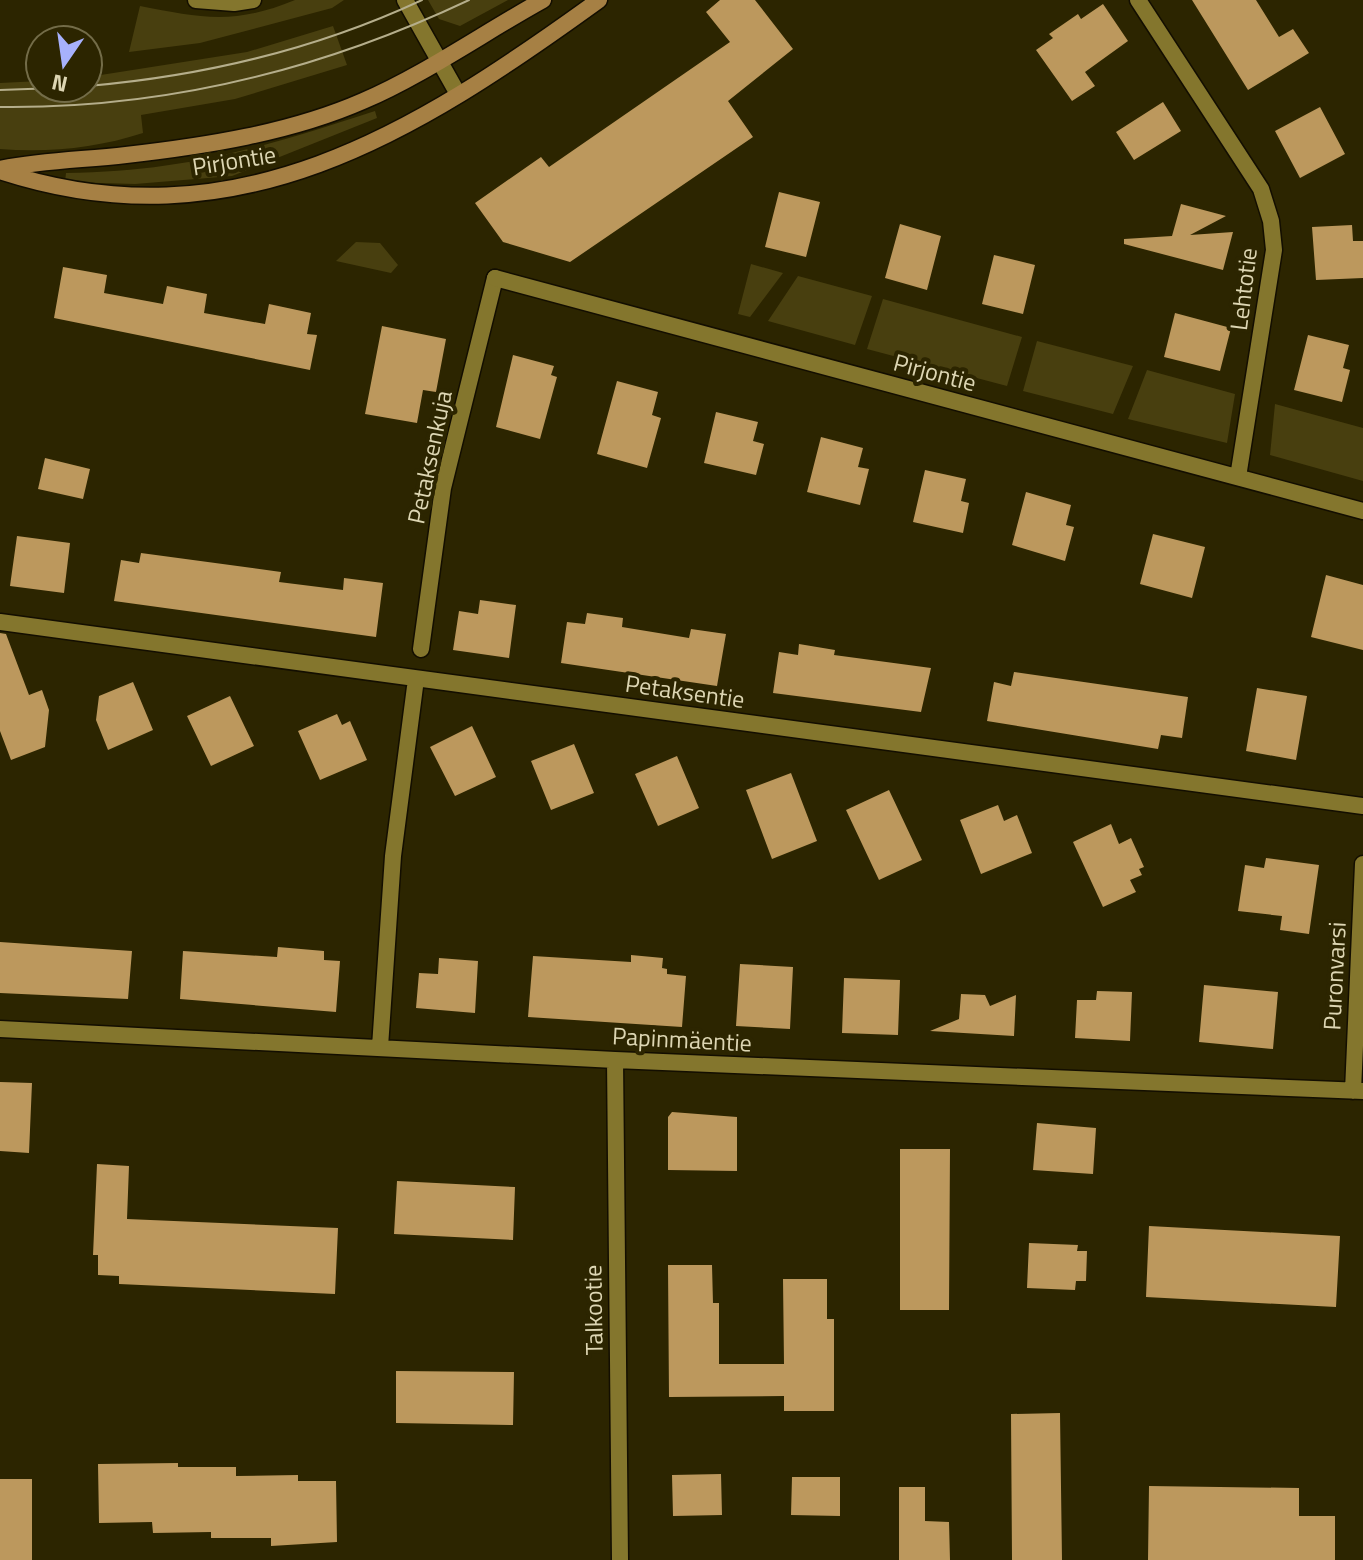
<svg xmlns="http://www.w3.org/2000/svg" width="1363" height="1560" viewBox="0 0 1363 1560" font-family="'Titillium Web',sans-serif">
	<rect width="100%" height="100%" fill="#2c2500"/>
	<path fill="#483f0f" d="M295,0H344L332,8L200,43L129,52L140,6C201,18 235,25 295,0Z
		M428,0H508L460,26L439,19Z
		M333,26L347,65L235,99L141,115L143,133C97,148 48,153 0,149V83L40,81V88H88V77L247,52Z
		M375,111L377,118L232,176L135,184L65,182L66,173C184,172 264,147 375,111Z
		M356,242L380,243L398,265L391,273L336,261Z
		M751,264L783,273L750,317L738,314Z
		M798,276L872,296L855,345L768,321Z
		M883,299L1022,337L1007,386L867,349Z
		M1037,341L1133,366L1113,414L1023,391Z
		M1147,370L1235,394L1227,443L1128,419Z
		M1275,404L1363,428V481L1270,455Z"/>
	<path fill="#bc985d" d="M720,0H755L793,49L728,101L753,137L570,262L503,242L475,203L541,157L549,167L730,42L706,12Z
		M1192,0H1256L1279,37L1293,29L1309,53L1248,90Z
		M1103,4L1128,41L1085,72L1095,86L1072,101L1036,50L1053,38L1049,34L1078,14L1081,19Z
		M1163,102L1181,131L1134,160L1116,132Z
		M1320,107L1345,154L1300,178L1275,131Z
		M779,192L820,202L806,257L765,247Z
		M1181,204L1226,216L1190,235L1233,232L1223,270L1124,244V239L1172,236Z
		M900,224L941,236L927,290L885,278Z
		M1352,225L1353,241H1363V278L1316,280L1312,227Z
		M994,255L1035,265L1023,314L982,304Z
		M63,267L107,275L104,293L163,304L167,286L207,294L204,313L265,324L269,304L311,313L307,334L317,335L310,370L54,318Z
		M1175,313L1231,328L1220,371L1164,357Z
		M382,326L446,339L436,392L423,390L417,423L365,414Z
		M1308,335L1349,345L1343,368L1350,370L1342,402L1294,390Z
		M513,355L554,366L551,375L557,377L540,439L496,427Z
		M617,381L658,392L652,415L661,418L647,468L597,454Z
		M716,412L758,422L753,441L764,444L756,475L704,463Z
		M821,437L863,448L858,467L869,469L860,505L807,492Z
		M45,458L90,469L83,499L38,489Z
		M925,470L966,479L961,501L969,503L963,533L913,522Z
		M1026,492L1071,505L1066,525L1074,527L1065,561L1012,545Z
		M1153,534L1205,547L1192,598L1140,584Z
		M17,536L70,543L64,593L10,586Z
		M141,553L281,572L279,582L343,590L344,578L383,583L376,637L114,601L121,560L139,563Z
		M1326,575L1363,585V650L1311,637Z
		M480,600L516,605L509,658L453,650L459,611L478,614Z
		M587,613L623,618L622,627L689,638L691,629L726,634L717,686L561,663L567,622L585,624Z
		M0,633L6,634L29,695L42,690L49,710L45,747L11,760L0,731Z
		M799,644L835,650L834,655L931,668L921,712L773,693L779,652L798,655Z
		M1014,672L1188,697L1182,738L1161,735L1158,749L987,721L994,682L1011,686Z
		M133,682L153,730L108,750L96,720L99,696Z
		M1257,688L1307,696L1296,760L1246,751Z
		M230,696L254,746L211,766L187,716Z
		M337,714L342,725L350,721L367,760L320,780L298,731Z
		M472,726L496,777L455,796L430,747Z
		M574,744L594,793L551,810L531,761Z
		M677,756L699,808L658,826L635,774Z
		M791,773L817,841L772,859L746,790Z
		M889,790L922,860L879,880L846,810Z
		M998,805L1004,821L1017,815L1032,853L981,874L960,820Z
		M1111,824L1119,844L1131,838L1144,867L1139,869L1142,875L1130,880L1136,892L1103,907L1073,842Z
		M1266,858L1319,865L1309,934L1280,930L1282,916L1238,911L1245,865L1264,868Z
		M0,942L132,951L128,999L0,993Z
		M278,947L324,951V960L340,961L336,1012L180,999L183,951L277,957Z
		M631,955L663,958L662,968L667,969V974L686,976L682,1027L528,1017L533,956L631,962Z
		M439,958L478,961L475,1013L416,1008L419,973L438,974Z
		M740,964L793,967L790,1029L736,1026Z
		M844,978L900,980L898,1035L842,1033Z
		M1204,985L1278,992L1273,1049L1199,1042Z
		M1097,991L1132,992L1130,1041L1075,1038L1077,1000H1096Z
		M961,994L985,995L990,1006L1016,995L1014,1036L930,1031L959,1019Z
		M0,1082L32,1083L29,1153L0,1151Z
		M672,1112L737,1117V1171L668,1170V1117Z
		M1037,1123L1096,1128L1093,1174L1033,1170Z
		M900,1149H950L949,1310H900Z
		M97,1164L129,1166L127,1219L338,1228L335,1294L119,1284V1276L98,1275V1255H93Z
		M397,1181L515,1187L513,1240L394,1234Z
		M1149,1226L1340,1236L1336,1307L1146,1297Z
		M1029,1243L1078,1245L1077,1251H1087L1086,1281H1076L1075,1290L1027,1288Z
		M668,1265H712L713,1303H719V1364H784L783,1279H827V1319H834V1411H784V1396L669,1397Z
		M396,1371L514,1372L513,1425L396,1423Z
		M1060,1413L1062,1560H1012L1011,1414Z
		M178,1463V1467H236V1476L298,1475V1481H336L337,1542L271,1546V1538H211V1532L153,1533L152,1522L99,1523L98,1464Z
		M721,1474L722,1515L673,1516L672,1475Z
		M792,1477H840V1516L791,1515Z
		M0,1479H32V1560H0Z
		M1149,1486L1299,1488V1516H1335V1560H1148Z
		M899,1487H925V1521L949,1522L950,1560H899Z"/>
	<g fill="none" stroke-linecap="round" stroke-linejoin="round">
		<defs>
			<path id="lane" d="M196,0L234,3L253,0
				M421,649L443,488L495,278"/>
			<path id="street" d="M405,0L458,94
				M1138,0L1261,189L1271,221L1274,250L1238,477
				M495,278L1363,511
				M0,622L1363,806
				M0,1029L615,1060L1363,1091
				M380,1047L393,856L416,679
				M615,1060L620,1560
				M1353,1091L1363,864"/>
			<path id="secondary" d="M0,169C44,160 83,160 126,155C205,146 290,133 363,101C422,76 485,32 543,0
				M0,171C235,248 415,133 599,0"/>
		</defs>
		<use href="#lane" stroke="#130e00" stroke-width="19"/>
		<use href="#street" stroke="#130e00" stroke-width="19"/>
		<use href="#secondary" stroke="#130e00" stroke-width="19"/>
		<use href="#lane" stroke="#84762d" stroke-width="16"/>
		<use href="#street" stroke="#84762d" stroke-width="16"/>
		<use href="#secondary" stroke="#a68044" stroke-width="16"/>
		<path stroke="#b5ae8b" stroke-width="2" d="M88,86C203,76 317,49 422,0
			M0,90L56,88
			M0,107C164,109 321,70 469,0"/>
	</g>
	<g text-anchor="middle" dominant-baseline="central" stroke-width="8" stroke-linejoin="round" paint-order="stroke">
		<g font-size="24" fill="#ddd6b3" stroke="#2c2500">
			<text transform="translate(234 160) rotate(-9)">Pirjontie</text>
			<text transform="translate(1243 289) rotate(-83)">Lehtotie</text>
			<text transform="translate(935 372) rotate(15)">Pirjontie</text>
			<text transform="translate(429 457) rotate(-78)">Petaksenkuja</text>
			<text transform="translate(685 691) rotate(8)">Petaksentie</text>
			<text transform="translate(1334 976) rotate(-87)">Puronvarsi</text>
			<text transform="translate(682 1039) rotate(3)">Papinmäentie</text>
			<text transform="translate(593 1310) rotate(-91)">Talkootie</text>
		</g>
	</g>
	<g transform="translate(64 64) rotate(193)"><circle r="38" fill="#2c2500" stroke="#736c48" stroke-width="2"/>
	<path d="M0-6L14 30L0 20L-14 30Z" fill="#a7b1fc"/>
	<text y="-12" font-size="22" font-weight="bold" text-anchor="middle" fill="#ddd6b3">N</text>
	</g>
</svg>
